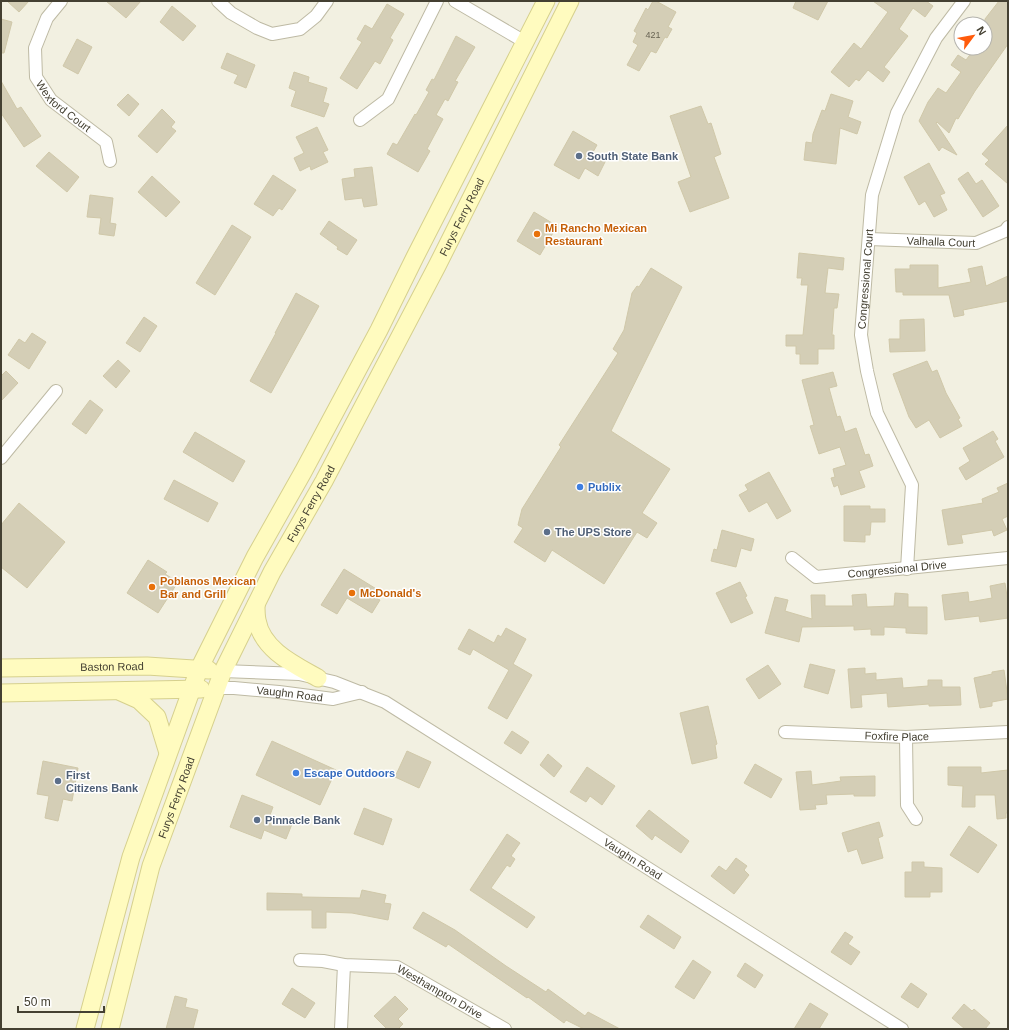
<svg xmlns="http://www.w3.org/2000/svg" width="1009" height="1030" viewBox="0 0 1009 1030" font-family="Arial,sans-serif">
	<rect width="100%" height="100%" fill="#f2f0e1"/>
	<path fill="#d4ceb6" stroke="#d0c8a9" d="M7,1H29L19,12Z
		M106,1H141L126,18Z
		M653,1H656L676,12L668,27L672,29L667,38L665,37L656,53L651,51L639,71L627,65L638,45L633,42L637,33L634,31L646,8L648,10Z
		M796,1H828L818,20L793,8Z
		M873,1H926L933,6L925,17L913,8L899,29L908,36L884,67L890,72L883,82L868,70L859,81L856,79L849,87L831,72L854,43L861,49L888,12Z
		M999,1H1008V44L975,91L958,119L956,118L949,133L937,122L936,123L957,155L942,147L939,151L919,121L928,102L938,88L946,93L961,72L951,65L958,55L966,60L975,48H985V19Z
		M387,4L404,14L390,38L393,40L380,64L375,61L357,89L340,78L362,42L357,39L365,25L372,29Z
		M172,6L196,26L183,41L160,22Z
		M1,19L12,22L4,53H1Z
		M456,36L475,47L455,81L458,82L448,101L445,99L436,115L443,119L427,149L430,151L418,172L387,154L393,143L397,145L415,114L416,115L429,92L426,90L432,79L434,80Z
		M77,39L92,47L78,74L63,66Z
		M227,53L255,65L246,88L234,83L238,75L221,68Z
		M294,72L309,77L308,82L327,88L323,102L329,104L324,117L291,106L296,91L289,88Z
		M1,81L17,109L21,107L41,136L24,147L1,113Z
		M128,94L139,104L129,116L117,105Z
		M831,94L853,101L848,117L861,122L857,134L840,128L836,164L804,160L806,142L812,143L813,134L822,110L825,111Z
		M701,106L708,124L711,123L721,154L714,157L729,198L690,212L678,182L691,177L670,116Z
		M162,109L175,122L171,127L176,131L157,153L138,136Z
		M1008,125V184L985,164L989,160L982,154Z
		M317,127L328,150L323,152L328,162L311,170L310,166L300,171L294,158L304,153L296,137Z
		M573,131L597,145L593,152L606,160L598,176L585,168L579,179L554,165Z
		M49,152L79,177L67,192L36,166Z
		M929,163L945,193L940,195L947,210L934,217L925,201L919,205L904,177Z
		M372,167L377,205L364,207L362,198L345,200L342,179L355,177L354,169Z
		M968,172L976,184L982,180L999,206L983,217L958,179Z
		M273,175L296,190L282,210L279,208L273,216L254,204Z
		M152,176L180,202L166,217L138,192Z
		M90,195L113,198L110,223L116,224L114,236L99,234L101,218L87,217Z
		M534,212L557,226L540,255L517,241Z
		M329,221L357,240L347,255L337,249L338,247L320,234Z
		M232,225L251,237L215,295L196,283Z
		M799,253L844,258L843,270L828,268L825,293L839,294L837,308H834L832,335H834V349H818V364H800V354H796V346H786V335H803L808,285H801L802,278H797Z
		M910,265H938V288L971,282L968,269L982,266L986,286L1008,276V301L963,310L964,315L954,317L949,295H903V292H896L895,269H910Z
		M651,268L682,287L611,431L670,469L642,513L657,523L647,538L637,532L604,584L552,550L545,562L514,542L523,528L518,525L522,509L561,447L559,445L618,353L613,349L624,330L632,293L637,286L639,287Z
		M296,293L319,306L271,393L250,381L276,333H275Z
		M144,317L157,326L140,352L126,343Z
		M924,319L925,351L890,352L889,339H900V320Z
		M32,333L46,342L29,369L8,355L19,339L25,343Z
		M118,360L130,371L116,388L103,376Z
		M927,361L932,372L937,370L946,393L960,418L958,419L962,426L940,438L929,420L916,428L909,417L893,374Z
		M6,371L18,383L1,401V376Z
		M833,372L837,386L829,388L837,417L840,416L845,432L856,428L865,455L869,454L873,466L859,471L865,487L841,495L838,485L834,487L831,478L835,477L833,469L846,465L840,447L819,454L810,426L814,425L802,380Z
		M90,400L103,410L86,434L72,424Z
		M993,431L998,439L995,441L1004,457L966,480L959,468L970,461L963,448Z
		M195,432L245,461L233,482L183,452Z
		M769,472L791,511L777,519L767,502L749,512L739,495L748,490L745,485Z
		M174,480L218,503L208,522L164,499Z
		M1008,483V516L1002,519L1007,530L994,536L992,530L961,535L963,543L948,545L942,510L983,503L982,499L999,492L997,488Z
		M19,503L65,542L27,588L1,567V525Z
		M844,506H870V509H885V522H871L870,535H865V542L844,541Z
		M722,530L754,539L751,551L741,548L736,567L711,561L714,549L717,550Z
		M148,560L167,572L165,574L178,582L158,613L127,593Z
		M344,569L378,590L374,597L380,600L372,613L347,598L337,614L321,605Z
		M740,582L747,596L745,597L753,613L731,623L716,593Z
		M1005,583L1008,603V618L980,622L979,616L945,620L942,595L968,592L969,602L992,598L990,586Z
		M895,593L908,594V607H927V634L906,633V628L884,627V635H871V629L854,630V626L802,627L799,642L765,633L775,597L788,600L785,611L812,619L811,595H825V606H853L852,595L866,594L867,607L894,606Z
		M506,628L526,639L513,664L532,675L507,719L488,708L509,670L473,649L470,655L458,649L469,629L494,643L498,635L501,637Z
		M810,664L835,670L828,694L804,687Z
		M768,665L781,684L759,699L746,679Z
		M865,668V674L876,673V680L902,678L903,688L928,686V680H942V687H960L961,705L929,706V704L888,707L887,693L861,695L862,707L851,708L848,669Z
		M1004,670L1008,699L992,702V706L980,708L974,678L992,674V672Z
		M708,706L717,744L715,745L717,758L692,764L680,713Z
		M512,731L529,742L521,754L504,743Z
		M272,741L336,770L320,805L256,775Z
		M407,751L431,762L419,788L395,777Z
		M548,754L562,766L554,777L540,765Z
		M43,761L78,768L72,801L63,799L58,821L45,818L49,796L37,794Z
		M755,764L782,779L771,798L744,783Z
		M587,767L615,786L602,805L590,796L586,802L570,792Z
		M948,767H981V773L1008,770V813H1006V818L997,819L995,795H975V807H962L963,786L948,785Z
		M811,771L812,785L841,781L840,777L875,776V796H854V794L826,795L827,804L815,805L816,809L800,810L796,772Z
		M242,795L273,807L270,815L292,824L286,839L264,830L261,839L230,827Z
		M364,808L392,819L383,845L354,834Z
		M649,810L689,841L681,853L655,835L652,840L636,826Z
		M879,822L883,836L878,838L883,858L862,864L857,849L848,852L842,833Z
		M969,826L997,845L978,873L950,855Z
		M507,834L520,843L511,856L515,859L510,867L507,865L491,888L535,917L527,928L470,890Z
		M736,858L747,866L744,870L749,875L734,894L711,876L719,866L726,871Z
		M912,862H924V867L942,868V892H930V897H905V872H912Z
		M362,890L386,895L384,903L391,904L388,920L352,913L326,912V928H312V910H267V893L302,894V897L360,898Z
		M423,912L455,930L506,966L546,992L548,989L585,1016L588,1012L620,1029H584L566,1020L564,1023L528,997L527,998L448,944L446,947L413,928Z
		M648,915L681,937L674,949L640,927Z
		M845,932L853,937L848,944L860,952L851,965L831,952Z
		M693,960L711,972L694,999L675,987Z
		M745,963L763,975L755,988L737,976Z
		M911,983L927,994L918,1008L901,997Z
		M292,988L315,1003L305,1018L282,1004Z
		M175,996L187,999L185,1007L198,1010L193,1029H166Z
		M395,996L408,1009L398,1019L403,1024L398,1029H387L374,1016Z
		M810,1003L828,1014L819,1029H794Z
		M964,1004L972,1011L974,1009L990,1023L985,1029H965L952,1018Z"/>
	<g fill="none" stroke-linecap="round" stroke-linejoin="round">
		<defs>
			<g id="minor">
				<path id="s1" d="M61,1L47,18L35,48L36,77L51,100L106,142L110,161"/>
				<path d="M218,1L231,13L257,28L272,34L300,29L316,16L327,1"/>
				<path d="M455,1L525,42"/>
				<path d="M360,120L388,99L437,1"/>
				<path id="s2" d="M869,239L976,243L1005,231L1008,227"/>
				<path d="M1,458L56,391"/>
				<path id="s3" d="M792,558L816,577L1008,558"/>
				<path id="s4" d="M907,569L912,485L877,413L867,371L861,335L872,195L897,113L936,38L964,1"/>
				<path id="s5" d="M223,671L299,674L334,682L385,702L902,1029"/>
				<path id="s6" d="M216,688H234L279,692L333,699L362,692"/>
				<path id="s7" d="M785,732L906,737L1008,732"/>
				<path d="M906,737L907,805L916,819"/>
				<path id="s8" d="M300,960L323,961L344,965L397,967L505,1029"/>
				<path d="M341,1029L344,965"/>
			</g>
			<g id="secondary">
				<path d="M256,605C256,610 256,615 257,620C262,650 295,665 318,678"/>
				<path id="s9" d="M1,668L147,666L209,670"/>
				<path d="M121,692L139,700L157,717L168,753"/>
				<path d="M1,693L201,689"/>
				<path d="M85,1029L131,857L199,669L255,557L303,472L379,330L415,257L546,1"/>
				<path id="s10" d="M110,1029L151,866L223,671L272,572L324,481L437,266L570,1"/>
			</g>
		</defs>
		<use href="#minor" stroke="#bebaa4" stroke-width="14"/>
		<use href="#secondary" stroke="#d6d08d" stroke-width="19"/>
		<use href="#minor" stroke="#fff" stroke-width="12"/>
		<use href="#secondary" stroke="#fffbbf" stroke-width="17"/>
	</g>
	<g fill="#5c6f8a" stroke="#fff" stroke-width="1.5">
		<circle cx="579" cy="156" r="4"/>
		<circle cx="547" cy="532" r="4"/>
		<circle cx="58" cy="781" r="4"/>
		<circle cx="257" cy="820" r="4"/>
	</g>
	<g fill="#e8710a" stroke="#fff" stroke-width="1.5">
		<circle cx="537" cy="234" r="4"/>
		<circle cx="152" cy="587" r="4"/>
		<circle cx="352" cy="593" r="4"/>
	</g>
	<g fill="#3f7fe0" stroke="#fff" stroke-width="1.5">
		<circle cx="580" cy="487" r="4"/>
		<circle cx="296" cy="773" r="4"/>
	</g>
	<g text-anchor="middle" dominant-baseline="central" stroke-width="3" stroke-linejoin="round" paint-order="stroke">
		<g font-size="9" fill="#686453">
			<text x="653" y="35">421</text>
		</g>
		<g font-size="11" fill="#444032" stroke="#fff">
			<text stroke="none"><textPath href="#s1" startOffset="124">Wexford Court</textPath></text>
			<text stroke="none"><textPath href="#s10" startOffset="889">Furys Ferry Road</textPath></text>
			<text stroke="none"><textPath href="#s2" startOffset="72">Valhalla Court</textPath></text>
			<text stroke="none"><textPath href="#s4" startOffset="300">Congressional Court</textPath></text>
			<text stroke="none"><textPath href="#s10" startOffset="565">Furys Ferry Road</textPath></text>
			<text stroke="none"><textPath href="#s3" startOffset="112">Congressional Drive</textPath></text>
			<text stroke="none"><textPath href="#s9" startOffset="111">Baston Road</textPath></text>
			<text stroke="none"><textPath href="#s6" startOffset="74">Vaughn Road</textPath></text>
			<text stroke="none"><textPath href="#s7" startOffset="112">Foxfire Place</textPath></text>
			<text stroke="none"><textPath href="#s10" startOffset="241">Furys Ferry Road</textPath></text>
			<text stroke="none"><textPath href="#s5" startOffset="460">Vaughn Road</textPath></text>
			<text stroke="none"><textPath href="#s8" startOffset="147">Westhampton Drive</textPath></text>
		</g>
		<g font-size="11" font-weight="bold" fill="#4e5e75" stroke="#fff" text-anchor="start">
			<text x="587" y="156">South State Bank</text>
			<text x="555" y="532">The UPS Store</text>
			<text x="66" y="775">First<tspan x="66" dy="13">Citizens Bank</tspan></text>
			<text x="265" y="820">Pinnacle Bank</text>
		</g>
		<g font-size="11" font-weight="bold" fill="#c56008" stroke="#fff" text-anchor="start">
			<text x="545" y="228">Mi Rancho Mexican<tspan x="545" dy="13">Restaurant</tspan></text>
			<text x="160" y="581">Poblanos Mexican<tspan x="160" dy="13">Bar and Grill</tspan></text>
			<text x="360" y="593">McDonald's</text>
		</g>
		<g font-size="11" font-weight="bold" fill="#366cbe" stroke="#fff" text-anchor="start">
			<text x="588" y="487">Publix</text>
			<text x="304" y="773">Escape Outdoors</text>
		</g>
	</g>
	<rect width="1009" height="1030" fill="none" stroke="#444032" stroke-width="4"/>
	<g transform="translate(973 36) rotate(58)"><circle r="19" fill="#ffffff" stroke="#b4b3ad"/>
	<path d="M0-3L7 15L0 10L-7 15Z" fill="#ff5b0c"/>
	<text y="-6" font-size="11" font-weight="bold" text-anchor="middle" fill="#444032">N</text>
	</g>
	<path d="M18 1006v6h86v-6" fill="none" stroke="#444032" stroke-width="2"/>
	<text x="24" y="1006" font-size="12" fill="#444032" stroke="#ffffff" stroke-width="3" paint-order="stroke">50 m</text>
</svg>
